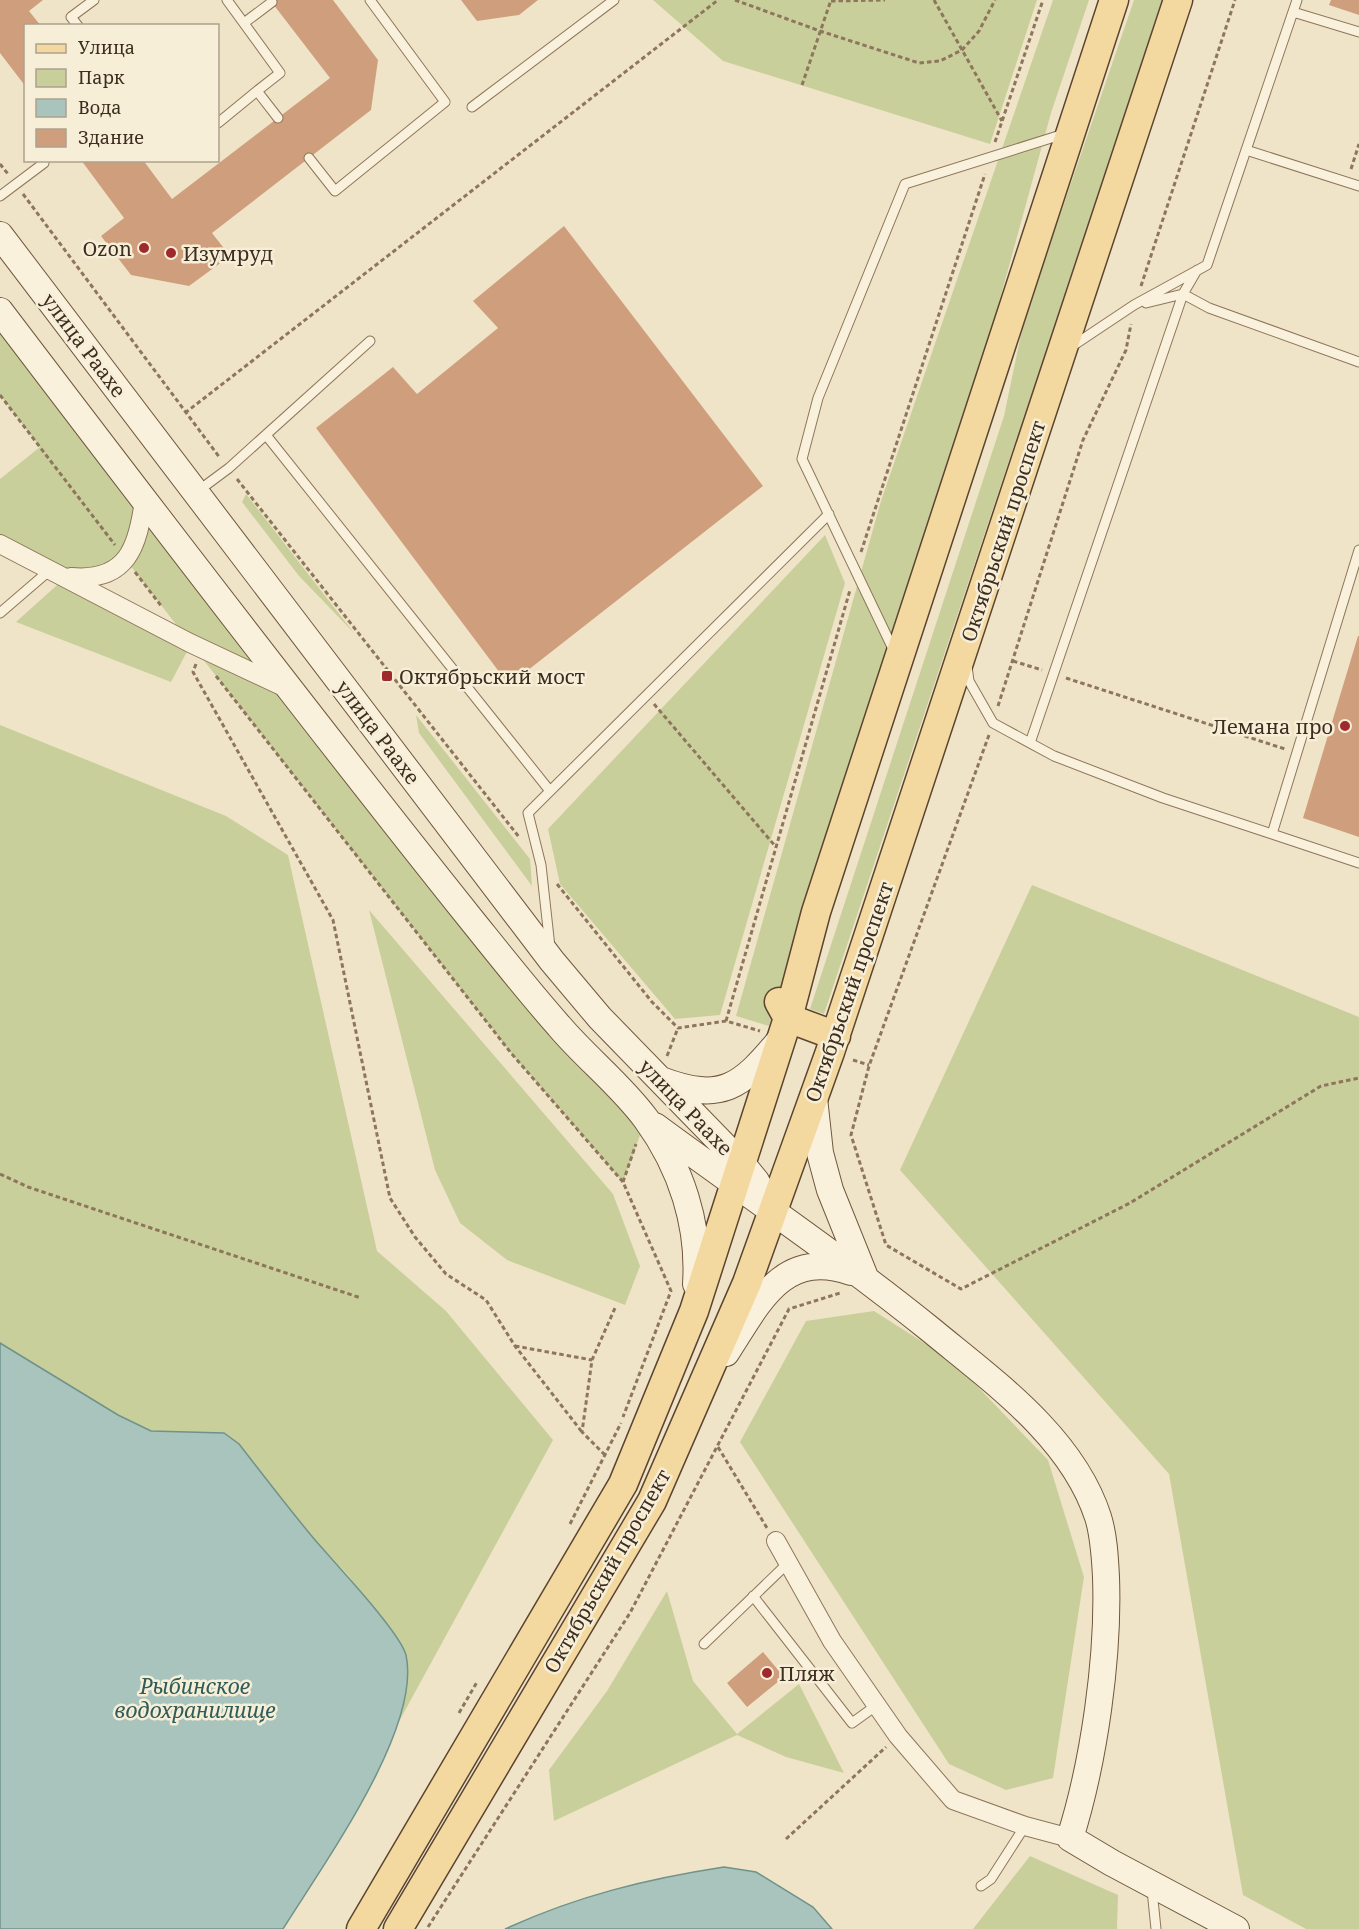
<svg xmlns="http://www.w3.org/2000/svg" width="1359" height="1929" viewBox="0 0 1359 1929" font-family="'Noto Serif',serif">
	<rect width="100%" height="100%" fill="#f0e4c8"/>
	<path fill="#c9cf9b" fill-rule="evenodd" d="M653,0H1037L990,144L723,61Z
		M1053,0H1089L1051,113L953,470L769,1026L736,1016L881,501Z
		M1134,0H1163L824,1014L810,1009L1004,416L1024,320Z
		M0,311L646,1119L623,1182L511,1053L191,644L171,682L16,622L66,577L0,544V479L40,447L0,395ZM126,560L189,641L68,577Z
		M246,494L354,633L299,576L242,502Z
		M825,535L845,583L720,1015L675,1019L560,884L548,829Z
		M416,715L530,859L532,886L419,733Z
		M0,725L226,816L288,855L377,1251L446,1311L553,1440L396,1727L407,1682L405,1653L348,1575L315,1540L239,1444L224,1433L151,1431L118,1415L0,1343Z
		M1032,885L1359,1017V1929H1306L1243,1895L1169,1474L900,1170Z
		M369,910L613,1194L640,1266L625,1305L507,1260L460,1223L435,1170Z
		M874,1311L954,1362L1048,1460L1084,1577L1053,1778L1006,1790L949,1764L740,1442L806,1321Z
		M667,1591L693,1681L737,1734L799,1684L844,1773L786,1757L737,1735L554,1821L549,1770L607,1691Z
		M1030,1856L1118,1895L1117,1929H973Z"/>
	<path fill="#a9c4bc" stroke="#6f938a" stroke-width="1.5" d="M0,1343L118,1415L151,1431L224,1433L239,1444C264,1476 289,1509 315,1540C334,1562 400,1632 406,1655C422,1729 322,1866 283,1929H0Z
		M724,1867L756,1872L813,1907L832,1929H505C577,1896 646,1879 724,1867Z"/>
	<path fill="#cf9f7d" d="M0,0H43L29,11L41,26H26V87L0,53Z
		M270,0H333L378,60L371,110L212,233L230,256L189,286L131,275L101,236L124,218L81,160H143L172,199L330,78Z
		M461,0H538L519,15L477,21Z
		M1331,0H1359V15L1329,5Z
		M564,226L763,486L509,685L316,428L393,367L417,394L498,328L473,301Z
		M1358,636H1359V837L1303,818Z
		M763,1652L784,1677L747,1707L727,1683Z"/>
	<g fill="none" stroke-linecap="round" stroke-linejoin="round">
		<defs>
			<path id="lane" d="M227,0L280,73L257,91L278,118
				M1293,12L1359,32
				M244,23L272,2
				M78,26L71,17L94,0
				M472,107L614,0
				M218,123L257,91
				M1246,150L1359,186
				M309,158L335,191L445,102L370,0
				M0,196L44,163
				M1146,303L1183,294L1209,308L1359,362
				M1071,347L1134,305L1207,265L1297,0
				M266,435L550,791
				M198,491L229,468L370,341
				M0,613L50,570
				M894,651L802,459L818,398L905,184L1064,134
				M967,666L969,681L993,723L1054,756L1163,798L1272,834L1359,550
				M1030,743L1183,294L1197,270
				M1272,834L1359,863
				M550,947L541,865L528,813L829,514
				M753,1596L852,1723L877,1705
				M704,1644L788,1563
				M981,1886L991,1879L1025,1826
				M1152,1890L1156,1929"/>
			<path id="street" d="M0,544L190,643L286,688
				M71,577C127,582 138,547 144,500
				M776,1541L832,1641L898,1736L953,1800L1025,1826L1070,1838"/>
			<path id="secondary" d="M0,235L552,961L600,1018L743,1165L756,1181L773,1212
				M0,311C155,515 310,718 470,918C499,954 528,991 559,1026C586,1058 621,1085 646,1119C681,1167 700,1225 696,1284
				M661,1080C722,1103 741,1087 780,1040
				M814,1098L820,1153L830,1190L865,1277
				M655,1126C747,1194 842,1258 931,1330C994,1382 1072,1437 1098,1517C1104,1536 1105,1558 1106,1577C1109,1657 1094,1762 1070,1838L1112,1863L1236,1929
				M726,1353C758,1304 782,1248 851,1272"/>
			<path id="primary" d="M779,1002L788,1018L836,1036
				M361,1929L623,1484L694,1311L788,1018L816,912L1114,0
				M398,1929L652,1501L747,1283L830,1052L1178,0"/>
		</defs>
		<use href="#lane" stroke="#8d765c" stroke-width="11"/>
		<use href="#street" stroke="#8d765c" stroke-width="20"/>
		<use href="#secondary" stroke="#6f573f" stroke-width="28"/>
		<use href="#primary" stroke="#5b4430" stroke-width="31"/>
		<path stroke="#8d765c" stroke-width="3" stroke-dasharray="4.5 3" stroke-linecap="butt" d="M735,0L820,31L919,63L940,61L962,50L979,31L995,0
			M934,0L1002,121
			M831,1L885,0
			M802,85L831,0
			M995,142L1043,0
			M0,164L8,174
			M1351,169L1359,144
			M23,194L220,458
			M1141,286L1235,0
			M0,395L115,545
			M185,413L718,0
			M237,479L519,837
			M861,552L985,174
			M135,572L162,607
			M1013,661L1042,670
			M196,664L193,672L333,920L390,1198L415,1237L446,1274L486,1300L515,1346L582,1432
			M216,676L511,1053L623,1182L671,1291L623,1417
			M1066,678L1285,749
			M654,704L776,847
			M998,706L1083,440L1126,350L1131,324
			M989,735L869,1066L851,1135L886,1245L961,1289L1130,1203L1321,1086L1359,1078
			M557,884L652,1002L678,1028L726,1021L760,1031
			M726,1021L850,590
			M667,1056L678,1028
			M853,1060L869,1065
			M0,1174L28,1187L361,1298
			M623,1182L636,1144
			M515,1346L592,1360
			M718,1447L767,1528
			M605,1455L582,1432L592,1360L615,1308
			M570,1524L621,1423
			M459,1713L477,1682
			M786,1839L886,1747
			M428,1927L630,1613L789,1309L840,1293"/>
		<use href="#lane" stroke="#faf1dc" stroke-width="9"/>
		<use href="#street" stroke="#faf1dc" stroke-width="18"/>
		<use href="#secondary" stroke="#faf1dc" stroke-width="26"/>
		<use href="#primary" stroke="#f3d9a0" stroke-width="28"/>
	</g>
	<g fill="#9e2a2b" stroke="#f7eed8" stroke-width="2">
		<circle cx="144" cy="248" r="6"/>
		<circle cx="171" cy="253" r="6"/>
		<rect x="381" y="670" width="12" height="12" rx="3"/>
		<circle cx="1345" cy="726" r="6"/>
		<circle cx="767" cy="1673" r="6"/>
	</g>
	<g text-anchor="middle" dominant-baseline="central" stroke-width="5" stroke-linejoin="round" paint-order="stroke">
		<g font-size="20" fill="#3d2e20" stroke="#f7eed8" text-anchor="start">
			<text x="132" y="248" text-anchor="end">Ozon</text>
			<text x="183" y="253">Изумруд</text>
			<text x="399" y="676">Октябрьский мост</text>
			<text x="1333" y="726" text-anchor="end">Лемана про</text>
			<text x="779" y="1673">Пляж</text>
		</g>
		<g font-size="20" fill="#3d2e20" stroke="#f7eed8">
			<text transform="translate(84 345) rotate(53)">улица Раахе</text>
			<text transform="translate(1003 531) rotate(-72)">Октябрьский проспект</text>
			<text transform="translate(378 732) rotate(53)">улица Раахе</text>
			<text transform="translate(849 992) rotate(-71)">Октябрьский проспект</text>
			<text transform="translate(686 1107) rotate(46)">улица Раахе</text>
			<text transform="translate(607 1571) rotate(-60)">Октябрьский проспект</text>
		</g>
		<g font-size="21" font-style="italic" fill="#2f5d5a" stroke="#f7eed8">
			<text x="195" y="1686">Рыбинское<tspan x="195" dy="24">водохранилище</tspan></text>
		</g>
	</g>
	<rect x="24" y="24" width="195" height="138" fill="#f7eed8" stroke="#ada18e" stroke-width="1.5"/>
	<rect x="36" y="44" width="30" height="9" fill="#f3d9a0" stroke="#ada18e" stroke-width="1.5"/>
	<text x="78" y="54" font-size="18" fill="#3d2e20">Улица</text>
	<rect x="36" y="69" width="30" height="18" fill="#c9cf9b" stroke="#ada18e" stroke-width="1.5"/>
	<text x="78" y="84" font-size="18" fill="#3d2e20">Парк</text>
	<rect x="36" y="99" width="30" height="18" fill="#a9c4bc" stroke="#ada18e" stroke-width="1.5"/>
	<text x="78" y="114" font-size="18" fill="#3d2e20">Вода</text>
	<rect x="36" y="129" width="30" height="18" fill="#cf9f7d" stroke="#ada18e" stroke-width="1.5"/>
	<text x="78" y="144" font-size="18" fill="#3d2e20">Здание</text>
</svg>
